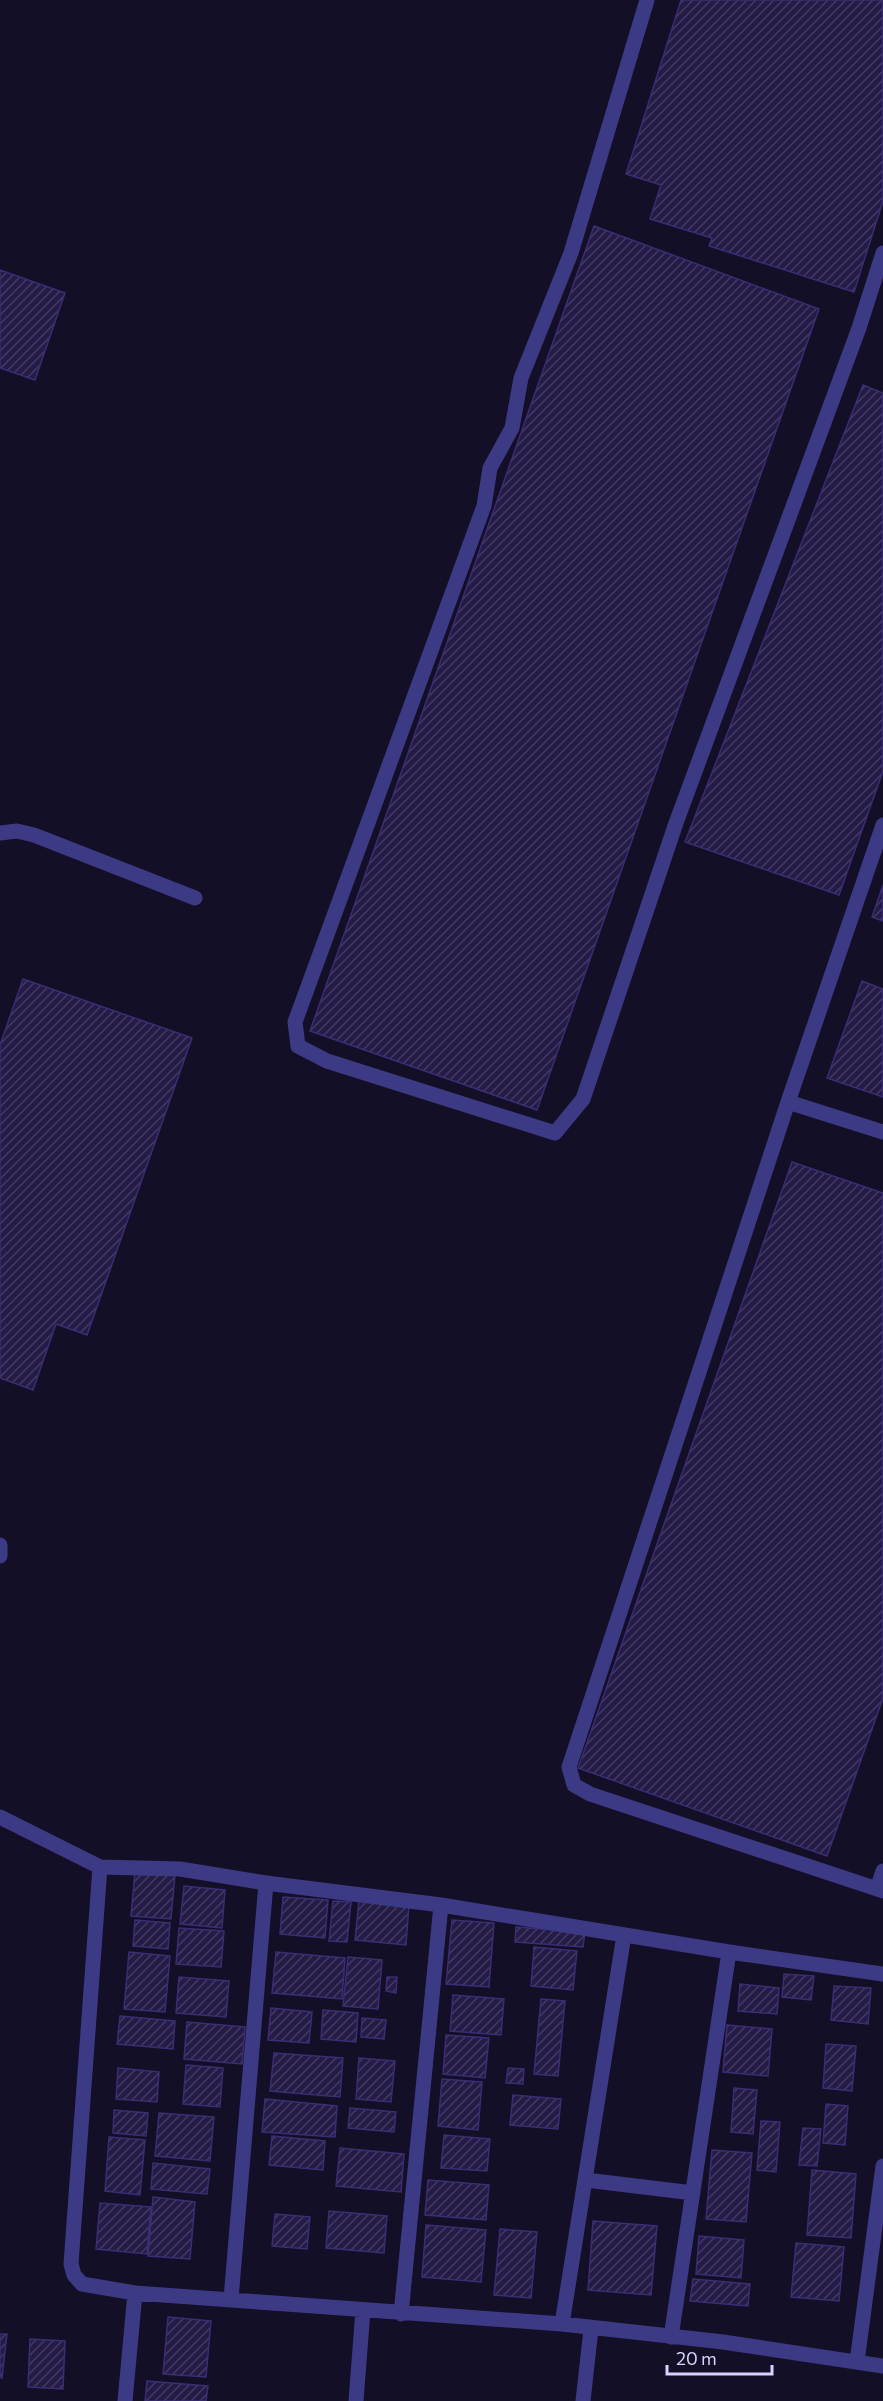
<svg xmlns="http://www.w3.org/2000/svg" width="883" height="2401" viewBox="0 0 883 2401" font-family="Commissioner,sans-serif">
	<defs>
		<pattern id="building-hatch" width="6" height="6" patternUnits="userSpaceOnUse" patternTransform="scale(1.5)"><rect width="6" height="6" fill="#241b47"/><path d="M-1 1l2-2M0 6l6-6M5 7l2-2" fill="none" stroke="#433b63"/></pattern>
	</defs>
	<rect width="100%" height="100%" fill="#130f26"/>
	<path fill="url(#building-hatch)" stroke="#3b2d73" stroke-width="1.5" d="M681,0H883V201L854,292L709,246L712,238L650,219L661,185L626,174Z
		M594,226L819,309L537,1110L310,1031Z
		M0,270L65,293L35,380L0,368Z
		M863,385L883,393V771L839,895L685,842Z
		M883,885V921L872,917Z
		M23,979L192,1038L87,1335L56,1324L33,1390L0,1378V1045Z
		M862,981L883,989V1097L827,1078Z
		M792,1162L883,1193V1698L827,1856L578,1768Z
		M135,1871L175,1875L171,1919L131,1916Z
		M184,1886L225,1890L222,1928L180,1924Z
		M283,1897L328,1900L325,1938L280,1934Z
		M359,1900L409,1904L406,1945L355,1940Z
		M333,1901L351,1902L347,1942L329,1941Z
		M135,1920L170,1923L168,1949L133,1946Z
		M452,1920L494,1923L489,1987L446,1984Z
		M516,1927L585,1932L583,1947L515,1942Z
		M179,1928L224,1931L221,1967L176,1964Z
		M534,1947L577,1951L573,1990L531,1986Z
		M129,1952L170,1956L165,2012L124,2009Z
		M276,1952L345,1958L342,1999L272,1993Z
		M348,1957L382,1960L378,2009L343,2006Z
		M784,1974L814,1976L811,2000L782,1997Z
		M179,1977L229,1981L226,2017L176,2013Z
		M387,1977H397L396,1993L386,1991Z
		M740,1984L779,1988L777,2014L738,2011Z
		M834,1986L871,1988L868,2024L831,2020Z
		M453,1995L504,1999L501,2035L450,2031Z
		M541,1999L565,2001L558,2076L534,2074Z
		M271,2008L312,2012L309,2043L268,2040Z
		M323,2010L358,2013L356,2042L321,2039Z
		M120,2016L175,2021L173,2049L117,2044Z
		M362,2018L386,2020L384,2039L361,2037Z
		M187,2022L245,2027L242,2064L184,2059Z
		M727,2025L772,2029L768,2076L723,2072Z
		M446,2035L489,2038L485,2078L443,2074Z
		M826,2044L856,2046L852,2091L823,2088Z
		M274,2053L343,2058L340,2097L270,2091Z
		M359,2058L395,2061L391,2102L356,2099Z
		M186,2065L223,2068L220,2107L183,2104Z
		M118,2068L159,2072L157,2102L116,2099Z
		M508,2068L524,2069L523,2084L506,2083Z
		M442,2079L482,2082L478,2130L438,2126Z
		M734,2088L757,2090L753,2134L731,2132Z
		M513,2095L561,2099L558,2129L510,2125Z
		M265,2099L337,2106L335,2137L262,2132Z
		M826,2104L848,2106L845,2145L823,2143Z
		M350,2108L396,2112L394,2132L348,2128Z
		M114,2110L148,2113L146,2136L113,2133Z
		M159,2113L214,2117L210,2161L155,2156Z
		M761,2121L780,2122L776,2172L757,2170Z
		M803,2128L821,2129L817,2166L799,2165Z
		M444,2135L490,2139L487,2171L441,2168Z
		M272,2136L325,2141L323,2170L269,2165Z
		M109,2137L145,2140L140,2195L105,2191Z
		M340,2148L404,2154L401,2192L336,2186Z
		M712,2150L752,2153L746,2222L706,2219Z
		M153,2163L210,2169L207,2194L151,2189Z
		M812,2170L856,2174L851,2238L807,2235Z
		M428,2180L489,2185L486,2220L425,2215Z
		M153,2197L195,2202L190,2259L148,2256Z
		M100,2203L151,2207L147,2254L96,2249Z
		M329,2211L387,2216L384,2253L326,2248Z
		M275,2214L310,2217L307,2249L272,2246Z
		M593,2221L657,2226L651,2295L588,2290Z
		M426,2225L486,2230L481,2282L422,2277Z
		M500,2229L537,2232L531,2298L494,2295Z
		M699,2236L744,2240L741,2278L696,2274Z
		M796,2243L844,2247L839,2301L791,2297Z
		M693,2279L750,2284L748,2306L690,2301Z
		M168,2317L211,2321L206,2377L163,2374Z
		M0,2334H7L2,2378L0,2377Z
		M30,2339L65,2341L63,2389L28,2387Z
		M147,2381L208,2386L206,2401H145Z"/>
	<g fill="none" stroke-linecap="round" stroke-linejoin="round">
		<path stroke="#3d3a85" stroke-width="15" d="M647,0L571,253L521,378L512,428L490,468L484,506L295,1022L298,1046L327,1061L555,1133L583,1099L676,823L859,328L883,253
			M883,825L788,1102L569,1767L574,1785L590,1794L883,1891
			M0,833L17,831L34,835L195,898
			M788,1102L883,1132
			M0,1545V1556
			M0,1817L100,1867L180,1869L266,1883L441,1905L729,1952L883,1974
			M100,1867L71,2264L74,2275L82,2284L135,2293L562,2324L723,2342L883,2366
			M877,1889L883,1871
			M586,2180L693,2193
			M231,2299L266,1883
			M401,2314L441,1905
			M562,2324L624,1935
			M671,2337L729,1952
			M857,2362L883,2166
			M125,2401L135,2293
			M356,2401L363,2310
			M583,2401L591,2329"/>
	</g>
	<path d="M667 2365v9h105v-9" fill="none" stroke="#d9d4ff" stroke-width="3"/>
	<text x="676" y="2365" font-size="18" fill="#d9d4ff" stroke="#130f26" stroke-width="4.5" paint-order="stroke">20 m</text>
</svg>
